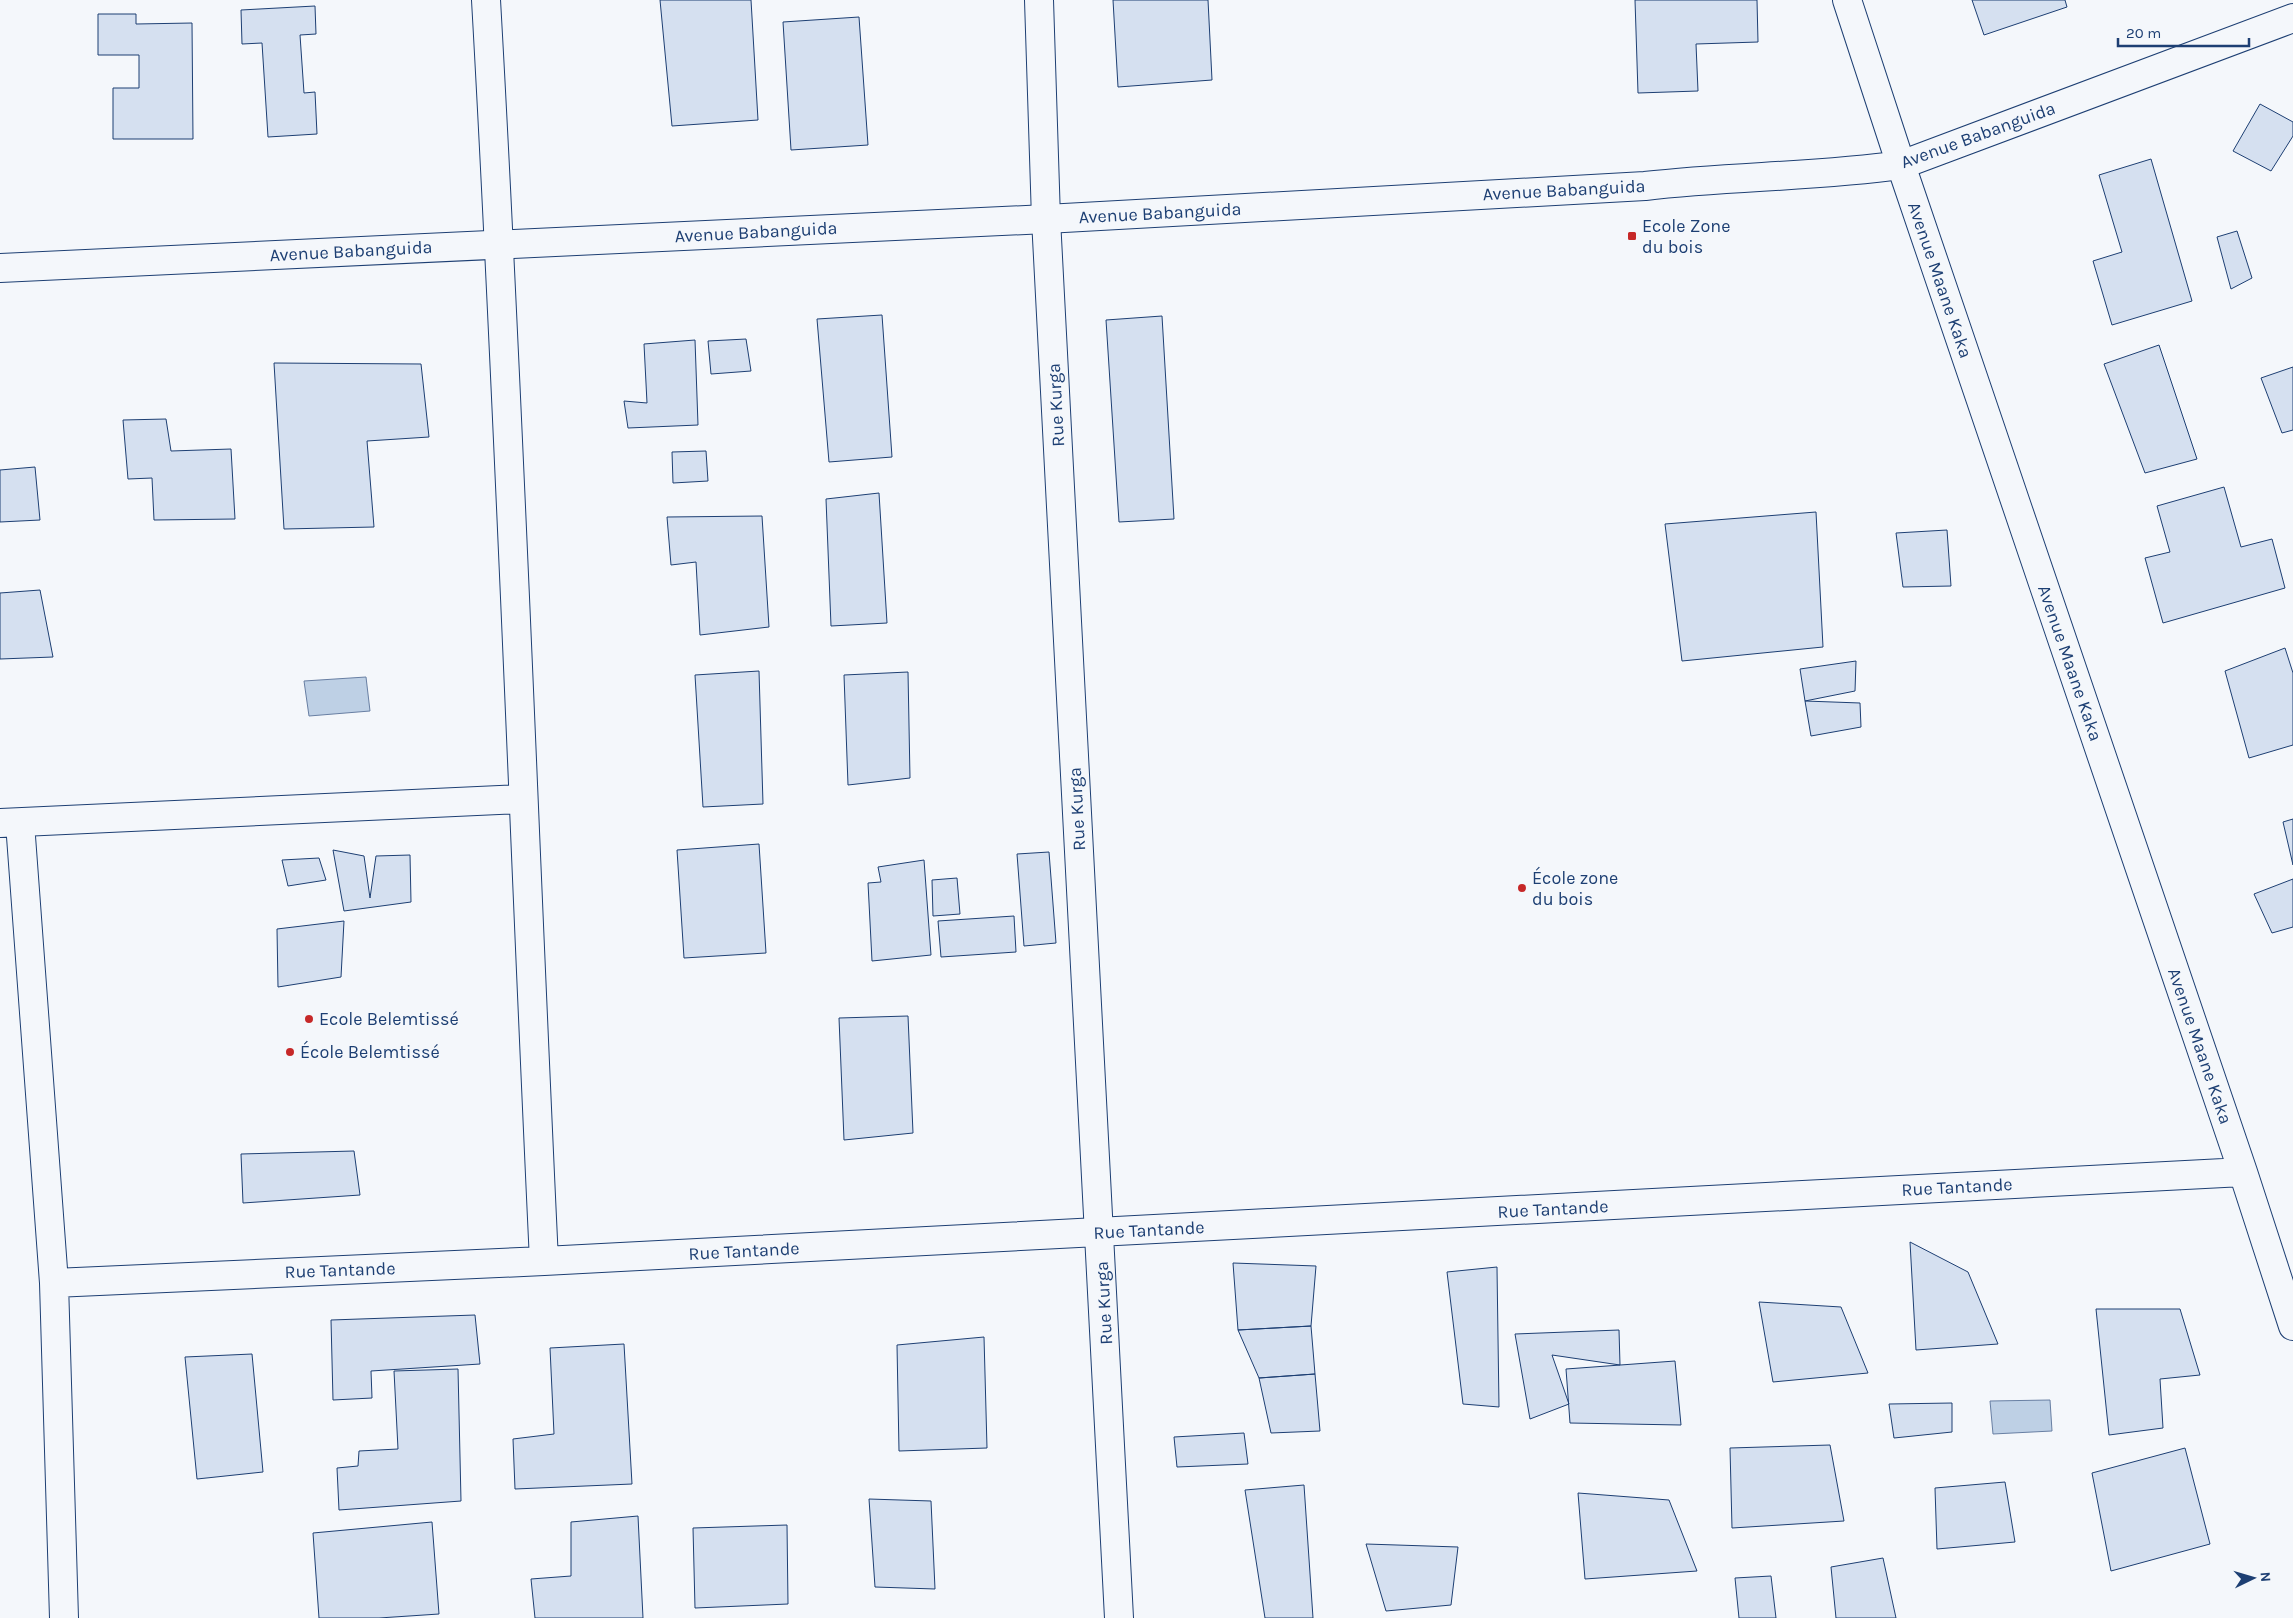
<svg xmlns="http://www.w3.org/2000/svg" width="2293" height="1618" viewBox="0 0 2293 1618" font-family="Karla,sans-serif">
	<rect width="100%" height="100%" fill="#f4f7fb"/>
	<path fill="#bed0e5" stroke="#687fa3" d="M366,677L370,711L309,716L304,681Z
		M2050,1400L2052,1431L1993,1434L1990,1401Z"/>
	<path fill="#d5e0f0" stroke="#1d3f73" d="M660,0H751L758,120L672,126Z
		M1113,0H1208L1212,80L1118,87Z
		M1635,0H1757L1758,42L1696,44L1698,91L1638,93Z
		M1972,0H2065L2067,7L1984,35Z
		M315,6L316,34L300,35L304,93L315,92L317,134L268,137L262,43L242,44L241,10Z
		M98,14H136V24L192,23L193,139H113V88H139V55H98Z
		M859,17L868,145L791,150L783,22Z
		M2260,104L2293,122V136L2271,171L2233,151Z
		M2151,159L2192,301L2112,325L2093,261L2122,252L2099,175Z
		M2237,231L2252,278L2231,289L2217,237Z
		M882,315L892,457L829,462L817,319Z
		M1162,316L1174,519L1119,522L1106,320Z
		M746,339L751,371L711,374L708,341Z
		M695,340L698,425L628,428L624,401L647,403L644,344Z
		M2159,345L2197,459L2145,473L2104,364Z
		M274,363L421,364L429,437L367,441L374,527L284,529Z
		M2293,367V430L2282,433L2261,378Z
		M166,419L171,451L231,449L235,519L154,520L152,478L128,479L123,420Z
		M706,451L708,481L673,483L672,452Z
		M35,467L40,520L0,522V470Z
		M2224,487L2241,547L2272,539L2285,588L2163,623L2145,558L2170,552L2157,506Z
		M879,493L887,623L831,626L826,499Z
		M1816,512L1823,647L1682,661L1665,524Z
		M762,516L769,627L700,635L696,562L671,565L667,517Z
		M1947,530L1951,586L1903,587L1896,533Z
		M40,590L53,657L0,659V593Z
		M2285,648L2293,673V745L2249,758L2225,671Z
		M1856,661L1855,691L1805,701L1800,669Z
		M759,671L763,804L703,807L695,675Z
		M908,672L910,778L848,785L844,675Z
		M1805,701L1860,703L1861,727L1811,736Z
		M2293,819V865L2283,822Z
		M759,844L766,953L684,958L677,850Z
		M333,850L364,856L370,898L376,856L410,855L411,902L344,911Z
		M1049,852L1056,943L1024,946L1017,854Z
		M319,858L326,880L288,886L282,860Z
		M924,860L931,955L872,961L868,883L881,882L878,867Z
		M957,878L960,914L933,916L932,880Z
		M2293,879V927L2272,933L2254,894Z
		M1014,916L1016,952L941,957L938,921Z
		M344,921L341,977L278,987L277,929Z
		M908,1016L913,1133L844,1140L839,1018Z
		M354,1151L360,1195L243,1203L241,1154Z
		M1910,1242L1968,1272L1998,1344L1916,1350Z
		M1233,1263L1316,1266L1311,1326L1238,1330Z
		M1497,1267L1499,1407L1463,1404L1447,1272Z
		M1759,1302L1841,1307L1868,1373L1773,1382Z
		M2096,1309H2180L2200,1375L2160,1379L2163,1428L2109,1435Z
		M475,1315L480,1364L371,1371L372,1398L333,1400L331,1320Z
		M1311,1326L1315,1374L1259,1378L1238,1330Z
		M1619,1330L1620,1365L1552,1355L1569,1404L1530,1419L1515,1334Z
		M984,1337L987,1448L899,1451L897,1345Z
		M624,1344L632,1484L515,1489L513,1439L554,1434L550,1348Z
		M252,1354L263,1472L197,1479L185,1357Z
		M1675,1361L1681,1425L1570,1423L1566,1369Z
		M458,1369L461,1501L339,1510L337,1468L358,1466L359,1451L398,1449L394,1371Z
		M1315,1374L1320,1431L1271,1433L1259,1378Z
		M1952,1403V1432L1894,1438L1889,1404Z
		M1244,1433L1248,1464L1177,1467L1174,1437Z
		M1830,1445L1844,1521L1732,1528L1730,1448Z
		M2185,1448L2210,1544L2111,1571L2092,1473Z
		M2005,1482L2015,1542L1937,1549L1935,1488Z
		M1304,1485L1313,1618H1265L1245,1490Z
		M1578,1493L1669,1500L1697,1571L1585,1579Z
		M869,1499L931,1501L935,1589L875,1587Z
		M638,1516L643,1618H535L531,1579L571,1576V1522Z
		M432,1522L439,1614L379,1618H319L313,1533Z
		M787,1525L788,1604L695,1608L693,1528Z
		M1366,1544L1458,1547L1451,1605L1386,1611Z
		M1883,1558L1896,1618H1836L1831,1567Z
		M1771,1576L1776,1618H1739L1735,1578Z"/>
	<g fill="none" stroke-linecap="round" stroke-linejoin="round">
		<defs>
			<path id="minor" d="M486,0C510,420 524,841 544,1261
				M1039,0L1046,219L1119,1618
				M1847,0L1901,165L2243,1172L2293,1326
				M0,823L522,799
				M20,823L54,1283L64,1618
				M54,1283L544,1261L2243,1172"/>
			<path id="tertiary" d="M0,268L1046,219L1645,186C1730,176 1816,177 1901,165L2293,18"/>
		</defs>
		<use href="#minor" stroke="#1d3f73" stroke-width="30"/>
		<use href="#tertiary" stroke="#1d3f73" stroke-width="30"/>
		<use href="#minor" stroke="#f4f7fb" stroke-width="28"/>
		<use href="#tertiary" stroke="#f4f7fb" stroke-width="28"/>
	</g>
	<g fill="#c62828" stroke="#f4f7fb" stroke-width="2">
		<rect x="1627" y="231" width="10" height="10" rx="2.5"/>
		<circle cx="1522" cy="888" r="5"/>
		<circle cx="309" cy="1019" r="5"/>
		<circle cx="290" cy="1052" r="5"/>
	</g>
	<g text-anchor="middle" dominant-baseline="central" stroke-width="4" stroke-linejoin="round" paint-order="stroke">
		<g font-size="18" fill="#1d3f73" stroke="#f4f7fb">
			<text transform="translate(1978 135) rotate(-20)">Avenue Babanguida</text>
			<text transform="translate(1564 190) rotate(-3)">Avenue Babanguida</text>
			<text transform="translate(1160 213) rotate(-3)">Avenue Babanguida</text>
			<text transform="translate(756 232) rotate(-3)">Avenue Babanguida</text>
			<text transform="translate(351 251) rotate(-3)">Avenue Babanguida</text>
			<text transform="translate(1940 280) rotate(71)">Avenue Maane Kaka</text>
			<text transform="translate(1056 405) rotate(-93)">Rue Kurga</text>
			<text transform="translate(2070 663) rotate(71)">Avenue Maane Kaka</text>
			<text transform="translate(1077 809) rotate(-93)">Rue Kurga</text>
			<text transform="translate(2200 1046) rotate(71)">Avenue Maane Kaka</text>
			<text transform="translate(1957 1187) rotate(-3)">Rue Tantande</text>
			<text transform="translate(1553 1209) rotate(-3)">Rue Tantande</text>
			<text transform="translate(1149 1230) rotate(-3)">Rue Tantande</text>
			<text transform="translate(744 1251) rotate(-3)">Rue Tantande</text>
			<text transform="translate(340 1270) rotate(-2)">Rue Tantande</text>
			<text transform="translate(1104 1303) rotate(-93)">Rue Kurga</text>
		</g>
		<g font-size="18" fill="#1d3f73" stroke="#f4f7fb" text-anchor="start">
			<text x="1642" y="226">Ecole Zone<tspan x="1642" dy="21">du bois</tspan></text>
			<text x="1532" y="878">École zone<tspan x="1532" dy="21">du bois</tspan></text>
			<text x="319" y="1019">Ecole Belemtissé</text>
			<text x="300" y="1052">École Belemtissé</text>
		</g>
	</g>
	<g transform="translate(2253 1578) rotate(85)" stroke="#f4f7fb" stroke-width="4" paint-order="stroke">
	<path d="M0-4L9 19L0 12L-9 19Z" fill="#1d3f73"/>
	<text y="-8" font-size="14" font-weight="bold" text-anchor="middle" fill="#1d3f73">N</text>
	</g>
	<path d="M2118 38v8h131v-8" fill="none" stroke="#1d3f73" stroke-width="2.5"/>
	<text x="2126" y="38" font-size="15" fill="#1d3f73" stroke="#f4f7fb" stroke-width="4" paint-order="stroke">20 m</text>
</svg>
